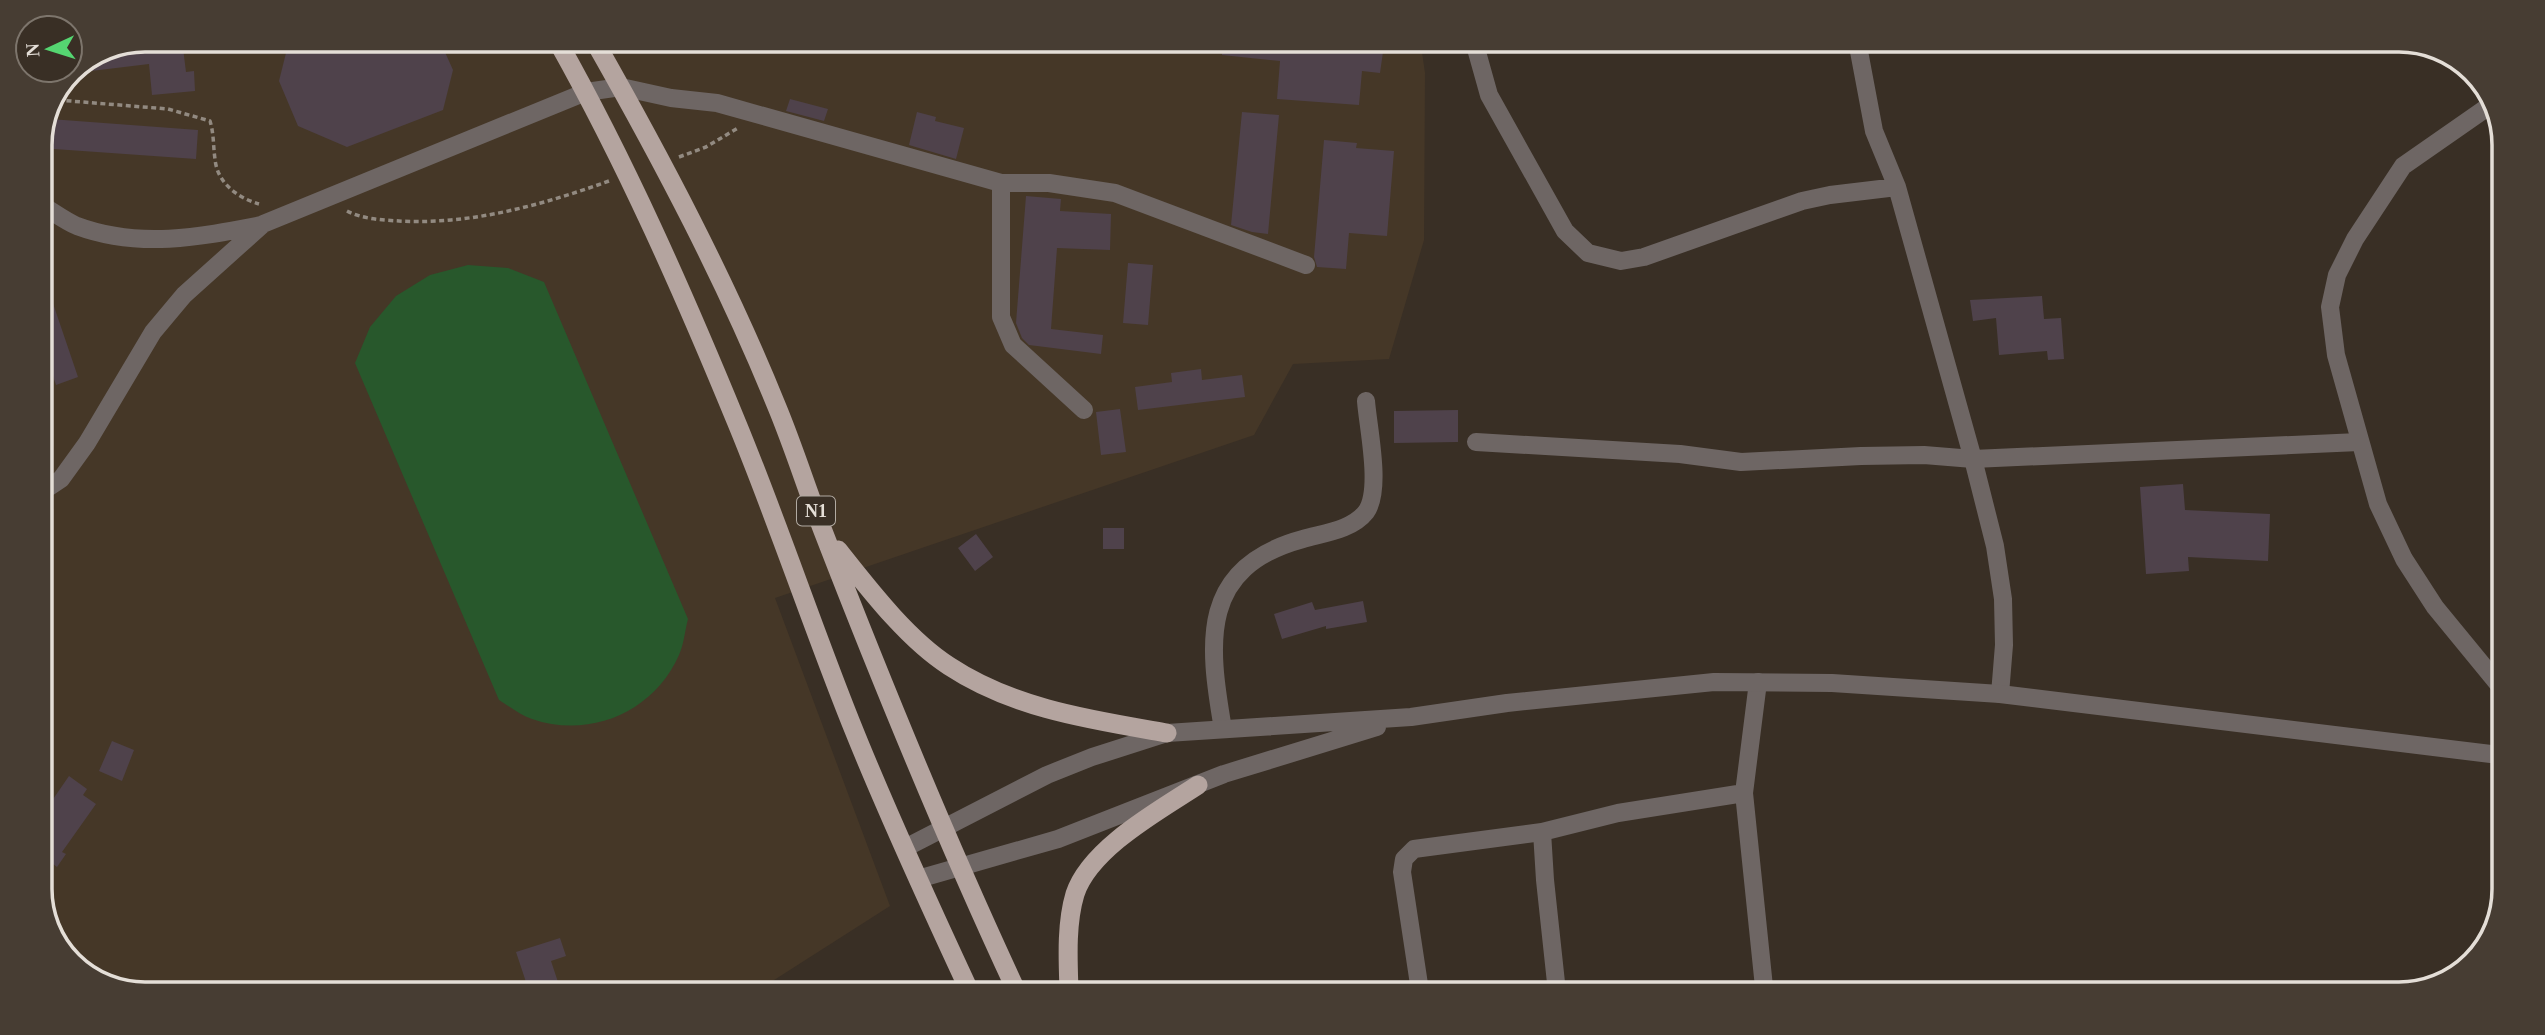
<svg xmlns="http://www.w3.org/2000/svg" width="2545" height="1035" viewBox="0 0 2545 1035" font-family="'Times New Roman',serif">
	<rect width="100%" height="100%" fill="#392f25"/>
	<path fill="#453727" d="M146,40L1421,45L1425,73L1424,240L1389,359L1293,364L1254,435L775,598L890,906L760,989L106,987L62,953L41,897L40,139L71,71Z"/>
	<path fill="#28582c" d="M468,265L508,268L544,282L688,619C685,630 684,644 679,655C654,712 590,739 532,719C520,715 509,706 499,700L355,363L370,327L396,296L430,275Z"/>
	<path fill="#4f424b" d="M145,40H182L186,72L194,71L195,91L152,95L149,64L83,72L81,67Z
		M289,41H440L453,70L443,110L347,147L298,126L279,81Z
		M1222,44H1352L1384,45L1380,73L1362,71L1359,105L1277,99L1280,61L1222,55Z
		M790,99L828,109L824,121L786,111Z
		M917,112L936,117L935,121L964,128L956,159L909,145Z
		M1242,112L1279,115L1268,234L1252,232L1231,225Z
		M50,119L198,130L196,159L40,148V139Z
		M1324,140L1357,143L1356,148L1394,151L1387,236L1349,233L1346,269L1317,267L1314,257Z
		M1026,196L1061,199L1060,211L1111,214L1110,250L1057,248L1051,329L1103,335L1101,354L1029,345L1022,338L1016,323Z
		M1128,263L1153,265L1148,325L1123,323Z
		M40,274H43L78,377L56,385L40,338Z
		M2042,296L2044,319L2061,318L2064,359L2048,360L2047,351L1999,355L1996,318L1973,321L1970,300Z
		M1201,369L1202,380L1242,375L1245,397L1138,410L1135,387L1172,382L1171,373Z
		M1120,409L1126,452L1101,455L1096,412Z
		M1458,410V442L1394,443V411Z
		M2183,484L2185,510L2270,514L2268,561L2188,557L2189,571L2146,574L2140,487Z
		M1103,528H1124V549H1103Z
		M976,534L993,557L975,571L958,548Z
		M1363,601L1367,622L1326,629V626L1282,639L1274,614L1312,602L1315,610Z
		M112,741L134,750L122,781L99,771Z
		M69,776L87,789L83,795L96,804L62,852L66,854L57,867L41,855L40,818Z
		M560,938L566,956L551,961L560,988H528L516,952Z"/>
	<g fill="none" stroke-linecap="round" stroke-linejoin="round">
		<path stroke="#928a81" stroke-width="3.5" stroke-dasharray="5 3.5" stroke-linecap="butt" d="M58,100L168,109L210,121C214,134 213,145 215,159C217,183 238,198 259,204
			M679,157L706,147L738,128
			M347,211C362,219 382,220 399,221C471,225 542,205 609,181"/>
		<path stroke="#6e6664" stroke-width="18" d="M1475,45L1489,95L1565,231L1588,253L1621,261L1644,257L1802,201L1830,195L1897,187
			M1858,46L1874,131L1897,187L1973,459L1995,546L2003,599L2004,645L2000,694
			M2492,104L2403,166L2355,239L2337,275L2330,307L2336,355L2378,504L2404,559L2435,607L2499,685
			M1001,183H1049L1115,193L1306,265
			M40,204C52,211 65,221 77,226C139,249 200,237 262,225
			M1476,442L1680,454L1741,462L1861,456L1924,455L1973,459L2359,442
			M40,493L61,479L87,443L153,332L184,295L263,224L586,92L621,87L671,98L717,103L1001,183V317L1013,345L1084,410
			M1758,682L1744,793L1764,987L1766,993
			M1223,729C1208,642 1199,567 1303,539C1324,533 1352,530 1366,512C1382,490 1368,428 1366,401
			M1420,991L1402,872L1404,859L1414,849L1542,832
			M1557,992L1545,880L1542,832L1618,813L1744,793"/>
		<path stroke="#6e6664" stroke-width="18" d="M905,848L1047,775L1092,757L1167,733L1411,717L1507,703L1714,682L1832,683L2000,694L2499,755
			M918,879L1058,839L1224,774L1377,727"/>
		<path stroke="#b4a49f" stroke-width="19" d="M558,42C626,163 683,292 736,421C777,520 811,623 851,723C887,813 928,902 969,990
			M595,42C662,160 726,281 777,407C794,448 807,490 823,531C883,686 946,840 1016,990
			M838,550C869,589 907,639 949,666C1014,709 1092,720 1167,733
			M1069,990C1068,960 1066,924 1075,894C1090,848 1160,810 1198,785"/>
	</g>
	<g text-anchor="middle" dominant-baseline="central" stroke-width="5" stroke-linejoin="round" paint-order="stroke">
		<rect fill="#392f25" stroke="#b1aaa2" stroke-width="2" x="797" y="496.5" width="38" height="29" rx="5"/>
		<g font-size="18" font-weight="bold" fill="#e4ded7">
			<text x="816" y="511">N1</text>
		</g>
	</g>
	<path d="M0 0H2545V1035H0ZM145 52H2399A93 93 0 0 1 2492 145V889A93 93 0 0 1 2399 982H145A93 93 0 0 1 52 889V145A93 93 0 0 1 145 52Z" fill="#473d33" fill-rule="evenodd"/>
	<path fill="none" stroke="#e4ded7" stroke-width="3.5" d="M145 52H2399A93 93 0 0 1 2492 145V889A93 93 0 0 1 2399 982H145A93 93 0 0 1 52 889V145A93 93 0 0 1 145 52Z"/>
	<g transform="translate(49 49) rotate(266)"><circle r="33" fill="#392f25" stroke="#7d756c" stroke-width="2"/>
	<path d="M0-5L12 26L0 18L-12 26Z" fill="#55d671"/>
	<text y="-10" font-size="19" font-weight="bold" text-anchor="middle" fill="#e4ded7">N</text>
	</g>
</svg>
